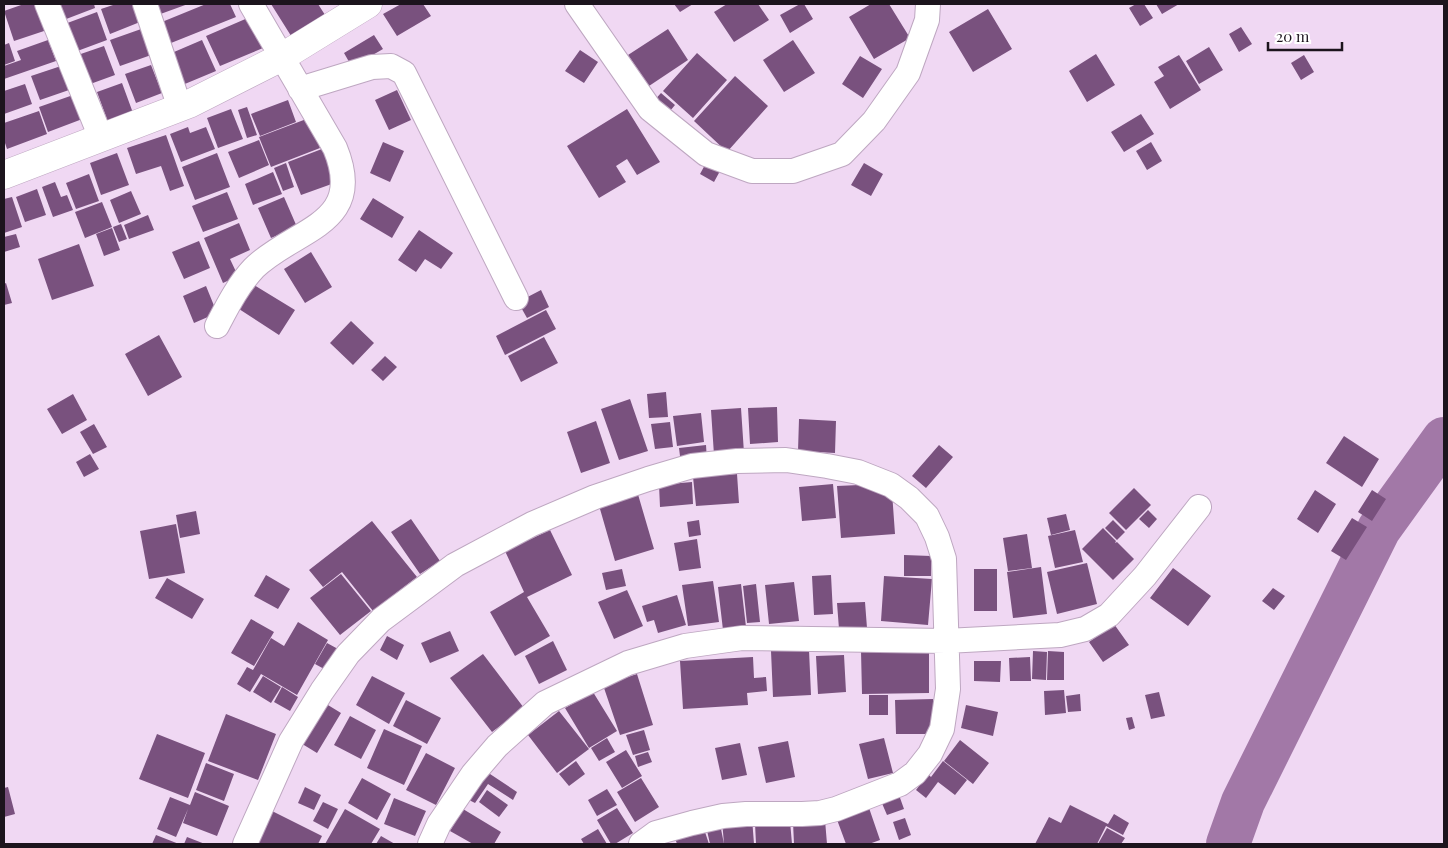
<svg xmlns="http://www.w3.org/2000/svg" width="1448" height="848" viewBox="0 0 1448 848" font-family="'Playfair Display',serif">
	<rect width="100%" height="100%" fill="#f0d8f3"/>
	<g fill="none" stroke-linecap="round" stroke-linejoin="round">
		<path stroke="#a278a7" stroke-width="44" d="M1228,844L1243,802L1379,529L1444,439"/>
	</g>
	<path fill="#79517e" d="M24,4H38L47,30L14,41L4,11Z
		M54,4H94L95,8L61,21Z
		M116,4H139L145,20L110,34L101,9Z
		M150,4H188L155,16Z
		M206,4H230L236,17L166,45L157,24Z
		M271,4H318L327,18L293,39Z
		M401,4H423L431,16L397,36L383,14Z
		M674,4H693L680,12Z
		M727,4H758L769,20L734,42L714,12Z
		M800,4H804L813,19L790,33L780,15Z
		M871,4H889L910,38L874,59L849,17Z
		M1136,4H1144L1153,18L1140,26L1129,8Z
		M1156,4H1179L1162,14Z
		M988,9L1012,49L973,72L949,32Z
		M97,12L107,40L72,53L62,25Z
		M250,17L263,48L220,66L206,36Z
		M1241,27L1252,44L1239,52L1229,34Z
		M144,28L154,54L120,66L110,40Z
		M668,29L688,60L649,86L628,55Z
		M374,35L383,49L352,67L344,53Z
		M48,40L56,61L4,79V66L21,60L17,51Z
		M202,40L216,71L180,86L167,55Z
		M793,40L815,73L784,92L763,60Z
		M9,43L15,61L4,65V45Z
		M104,46L115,75L82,87L72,57Z
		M1209,47L1223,70L1199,84L1186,61Z
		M580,50L598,62L584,83L565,71Z
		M697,53L727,80L693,118L663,91Z
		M1096,54L1115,85L1087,102L1069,71Z
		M1179,55L1201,90L1170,109L1154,82L1164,76L1158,67Z
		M1304,55L1314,72L1301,80L1291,63Z
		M860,56L882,69L863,98L842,84Z
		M151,65L162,93L136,103L125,74Z
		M61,66L69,90L40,100L31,76Z
		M735,76L768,106L727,152L694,121Z
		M122,83L133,113L108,122L97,92Z
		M25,84L32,104L4,114V91Z
		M397,90L411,120L389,130L375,100Z
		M661,93L675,105L665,117L651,104Z
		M76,94L85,118L48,132L39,107Z
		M288,100L296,122L260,136L251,114Z
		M247,107L257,135L247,138L238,110Z
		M231,109L243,139L218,148L207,118Z
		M627,109L660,162L637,175L627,159L616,166L626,182L599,198L567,146Z
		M39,111L47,134L7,149L4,140V123Z
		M1141,114L1154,134L1124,152L1111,132Z
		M309,118L320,148L271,167L259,137Z
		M188,127L190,133L206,127L215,149L181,162L170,134Z
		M166,135L184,186L170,191L161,166L136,174L127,148Z
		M259,140L269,165L239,178L228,152Z
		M383,142L404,151L390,182L370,173Z
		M1151,142L1162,161L1147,170L1136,151Z
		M327,147L340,181L301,195L288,162Z
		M117,153L129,185L101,195L90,163Z
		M217,153L230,187L195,200L182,167Z
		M286,163L294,187L283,191L274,168Z
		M706,163L720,171L714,182L700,174Z
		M864,163L883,174L871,196L851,185Z
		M273,172L282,194L253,205L245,184Z
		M89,174L99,201L76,209L66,183Z
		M55,182L61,197L67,195L73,210L53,217L42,187Z
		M37,189L46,215L25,222L16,197Z
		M131,191L141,214L119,223L110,200Z
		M227,192L238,219L203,232L192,206Z
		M12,197L22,227L4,233V199Z
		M284,197L297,227L271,238L258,208Z
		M373,198L404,217L392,238L360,219Z
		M102,202L112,227L85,238L75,212Z
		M148,215L154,230L129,239L124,225Z
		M239,223L250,250L230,259L238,276L223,283L204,238Z
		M121,224L127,239L119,242L113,227Z
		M112,228L120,250L104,256L96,234Z
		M419,230L453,253L441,269L425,259L416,272L398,260Z
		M16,234L20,247L4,252V237Z
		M199,241L210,268L184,279L172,252Z
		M79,244L94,286L52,300L38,259Z
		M311,252L332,287L305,303L284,269Z
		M6,283L12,303L4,305V284Z
		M254,285L295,310L279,335L239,309Z
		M206,286L217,313L194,323L183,296Z
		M541,290L549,307L527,318L518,302Z
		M546,310L556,329L505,355L496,336Z
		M351,321L374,343L353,365L330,343Z
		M159,335L182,377L148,396L125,354Z
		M544,337L558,363L521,382L508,356Z
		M385,356L397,367L383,381L371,370Z
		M666,392L668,417L649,418L647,394Z
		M73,394L87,420L62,434L47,409Z
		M630,399L648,451L619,460L601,409Z
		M777,407L778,442L750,444L748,408Z
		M741,408L744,453L714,455L711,410Z
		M701,413L704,442L677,446L673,416Z
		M799,419L836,421L835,453L798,451Z
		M596,421L610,463L581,473L567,432Z
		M670,422L673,447L655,449L651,424Z
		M94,424L107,447L93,454L80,432Z
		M1344,436L1379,459L1362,487L1326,463Z
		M706,445L707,461L681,464L679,448Z
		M939,445L953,457L926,488L912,476Z
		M90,454L99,469L84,477L76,462Z
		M737,474L739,503L696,506L693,477Z
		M692,482L693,504L660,507L659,485Z
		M833,484L836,518L802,521L799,487Z
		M881,484L892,492L895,534L841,538L837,486Z
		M1134,488L1151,505L1126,530L1109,513Z
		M1315,490L1336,504L1318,533L1297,519Z
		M1372,490L1386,499L1372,521L1358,512Z
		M637,491L654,549L615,561L598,502Z
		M1148,510L1157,519L1149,528L1139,519Z
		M196,511L200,534L180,538L176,515Z
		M1066,514L1070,530L1051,535L1047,518Z
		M1352,518L1367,527L1346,560L1331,551Z
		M411,519L440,561L420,574L391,532Z
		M699,520L701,535L689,537L687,522Z
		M1113,520L1125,532L1117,540L1105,528Z
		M372,521L417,577L373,611L342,572L323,587L309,570Z
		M176,524L185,573L149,579L140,531Z
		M1103,528L1116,541L1115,543L1117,542L1134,559L1113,580L1082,549Z
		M550,530L572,575L527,597L550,636L515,656L490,612L524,592L505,551Z
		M1075,530L1083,562L1055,568L1048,536Z
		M1027,534L1032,568L1008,571L1003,538Z
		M697,539L701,568L679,571L674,543Z
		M904,555L931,556V576H904Z
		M1087,563L1097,604L1057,614L1047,572Z
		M1041,567L1047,614L1013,618L1007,572Z
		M1173,568L1211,596L1188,626L1150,598Z
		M622,569L626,586L606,590L602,573Z
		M974,569H997V611H974Z
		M341,574L371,611L340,635L310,598Z
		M266,575L290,589L278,609L254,596Z
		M831,575L833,614L814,615L812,576Z
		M884,576L932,579L928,625L881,621Z
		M167,578L204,599L192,619L155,598Z
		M713,581L719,622L688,626L682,585Z
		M794,582L799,621L769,624L765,585Z
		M741,584L746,627L723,630L718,587Z
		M756,584L760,622L747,623L743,586Z
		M1273,588L1285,596L1274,610L1262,601Z
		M627,590L643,626L614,639L598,602Z
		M677,595L686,625L658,633L654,620L647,622L642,606Z
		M865,602L867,628L839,629L837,603Z
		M251,619L274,632L254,666L231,653Z
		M298,622L328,640L297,695L261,674L250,692L237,684L247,667L253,670L271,638L284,646Z
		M1114,624L1129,645L1103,662L1089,642Z
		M450,631L459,651L430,663L421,643Z
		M387,636L404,645L397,660L380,650Z
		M553,641L567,670L539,684L525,656Z
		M327,643L338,649L326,670L315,664Z
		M809,650L811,695L773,697L771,651Z
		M929,650V693L862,694L861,651Z
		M1033,651L1047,652L1046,680L1032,679Z
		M1048,651L1064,652V680H1047Z
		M483,654L524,708L492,732L450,678Z
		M844,655L846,692L818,694L816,656Z
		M753,657L754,678L766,677L767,691L747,693L748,705L683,709L680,661Z
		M1030,657L1031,681H1010L1009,658Z
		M974,661H1001L1000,682L974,681Z
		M637,674L653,725L620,735L603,685Z
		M263,676L281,687L271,703L253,692Z
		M372,676L405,693L389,724L356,705Z
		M282,687L298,697L290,711L274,702Z
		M1064,690L1066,713L1045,715L1044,691Z
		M593,692L617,731L589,748L565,708Z
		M1159,692L1165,716L1151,719L1145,695Z
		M1080,694L1081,711L1068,712L1066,696Z
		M869,695H888V715H869Z
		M933,699L934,734H896L895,700Z
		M406,700L441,718L427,744L393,726Z
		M323,702L341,713L317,753L299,742Z
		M966,705L998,712L993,736L961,728Z
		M559,711L589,749L557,773L528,735Z
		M226,714L276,734L258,780L208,761Z
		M350,716L376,730L361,759L334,745Z
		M1132,717L1135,728L1129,730L1126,718Z
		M384,729L422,746L404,785L367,768Z
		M644,730L650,750L633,755L626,735Z
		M157,734L205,753L188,798L139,779Z
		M607,738L615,752L599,761L591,748Z
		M884,738L893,773L868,779L859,744Z
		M960,740L989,763L973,784L944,761Z
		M788,741L795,777L766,783L758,747Z
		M740,743L747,775L722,780L715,748Z
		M626,750L642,776L622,788L606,762Z
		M648,752L652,762L638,767L635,756Z
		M426,753L455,768L436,805L406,790Z
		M576,761L585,774L569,786L559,774Z
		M943,761L967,780L955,795L938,782L926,798L916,790L928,774L931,777Z
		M206,763L234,774L224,801L196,790Z
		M487,772L517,792L513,800L488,784L475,803L469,800Z
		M362,778L391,794L377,820L348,803Z
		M641,778L659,807L635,822L617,792Z
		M8,787L15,814L4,817V788Z
		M305,787L321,795L314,810L298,803Z
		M607,789L617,805L597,816L588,800Z
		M487,790L508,805L499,817L479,802Z
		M195,792L229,806L217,836L183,823L188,809L176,837L157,829L170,797L190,805Z
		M899,795L904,809L887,815L881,801Z
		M394,798L426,811L415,836L384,824Z
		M323,802L338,809L328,829L313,821Z
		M868,805L880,840L869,844H846L836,817Z
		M1070,805L1108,824L1114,814L1129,823L1123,835L1106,826L1097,844H1035L1049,817L1061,823Z
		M617,808L633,833L615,844H611L597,820Z
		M345,809L380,829L371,844H325Z
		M463,809L501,832L494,844H473L450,831Z
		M270,810L322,836L318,844H253Z
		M752,818L754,844H724L722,820Z
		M905,818L911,835L899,840L893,822Z
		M825,820L827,844H794L793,822Z
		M790,821L792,844H756L755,823Z
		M720,824L724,844H710L706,826Z
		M703,826L709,844H677L674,835Z
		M1107,828L1125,838L1121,844H1098Z
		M598,829L607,844H584L581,839Z
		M156,835L179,844H152Z
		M381,836L395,844H376Z
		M187,837L205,844H184Z"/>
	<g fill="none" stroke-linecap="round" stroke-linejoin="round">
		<defs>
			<path id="minor" d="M47,4L101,138
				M145,4L180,108
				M577,4L650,109L706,154L752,171H793L842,154L874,121L908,73L927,20L928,4
				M300,89L372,67L391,66L404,73L516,298
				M217,326C228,305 238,285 254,268C295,228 367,225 335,148L251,4
				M245,844L291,741L322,691L348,654L381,620L455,565L532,524L595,497L648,479L692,466L737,461L786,460L827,466L858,472L891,485L909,498L927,516L937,537L944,559L948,689L942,729L930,754L915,773L900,784L836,809L820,813L802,814H746L723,816L692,823L656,833L641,844
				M430,844L439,824L473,774L497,746L545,703L628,663L685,646L742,638L946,641L1060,635L1085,629L1109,615L1145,576L1199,507"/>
			<path id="tertiary" d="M4,175L189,104L282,57L368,4"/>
		</defs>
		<use href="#minor" stroke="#bea7c1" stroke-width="26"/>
		<use href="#tertiary" stroke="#bea7c1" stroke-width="29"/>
		<use href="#minor" stroke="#fff" stroke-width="24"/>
		<use href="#tertiary" stroke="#fff" stroke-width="28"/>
	</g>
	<rect width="1448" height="848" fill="none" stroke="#1c141d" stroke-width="10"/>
	<path d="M1268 42v8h74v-8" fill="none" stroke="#1c141d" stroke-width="2.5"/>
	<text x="1276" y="42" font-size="15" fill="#1c141d" stroke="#ffffff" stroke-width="4" paint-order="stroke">20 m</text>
</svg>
